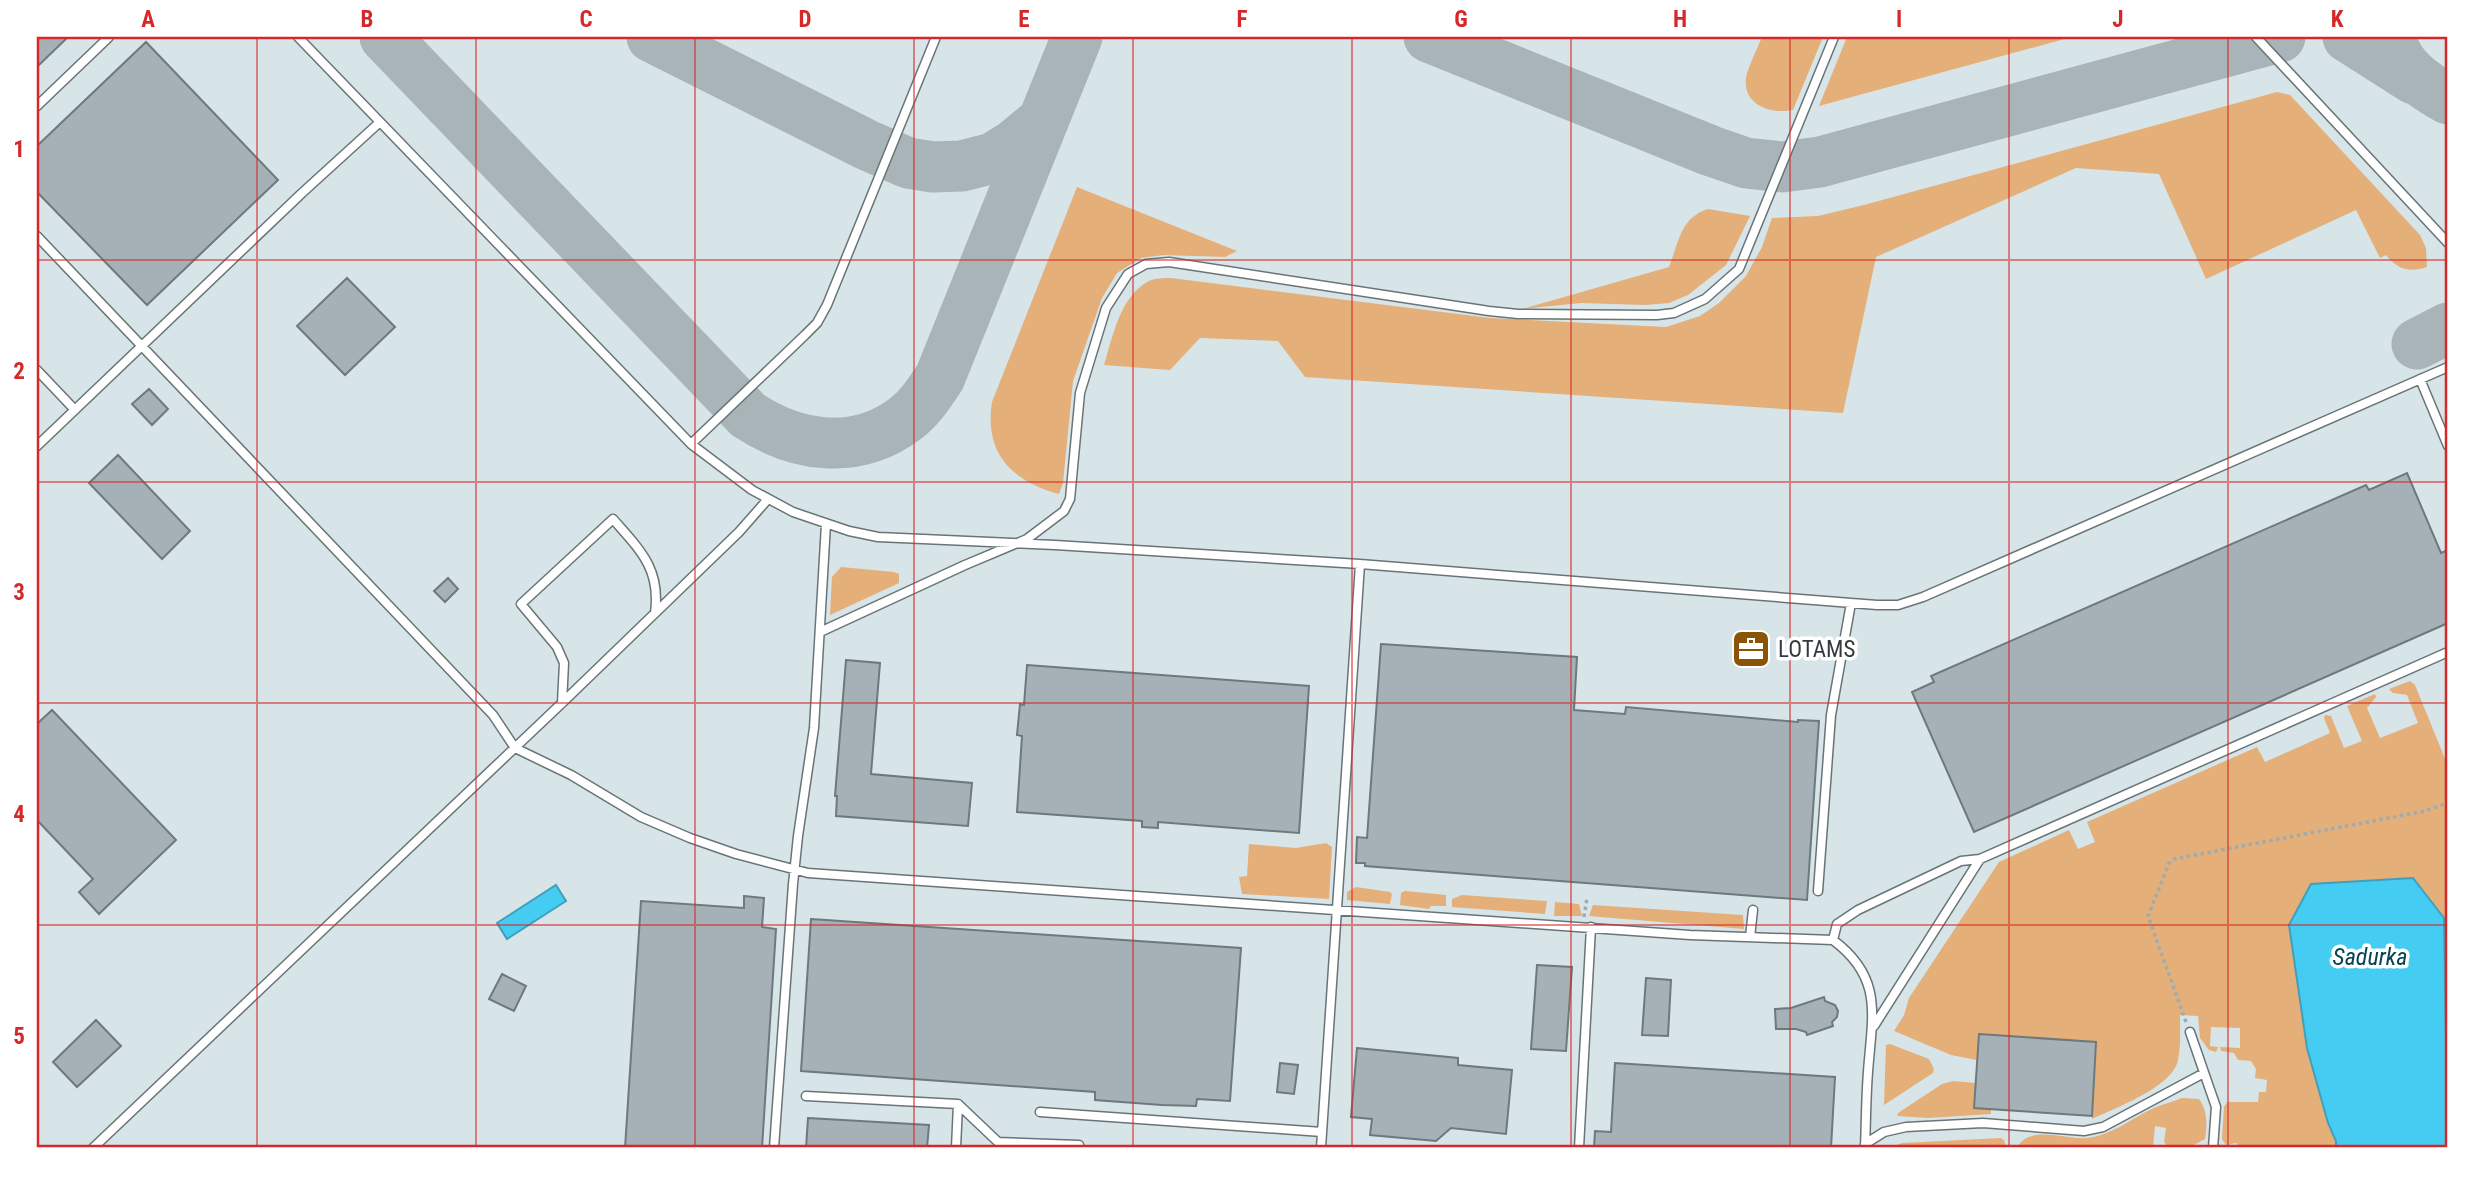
<svg xmlns="http://www.w3.org/2000/svg" width="2485" height="1185" viewBox="0 0 2485 1185" font-family="'Roboto Condensed',sans-serif">
	<rect width="100%" height="100%" fill="#d7e5e9"/>
	<path fill="#e4af79" d="M1762,37H1823L1793,110C1769,115 1739,103 1747,73C1751,61 1757,49 1762,37Z
		M1847,37H2072L1819,106Z
		M2277,92L2290,95L2420,235L2426,248L2427,267C2409,273 2397,269 2386,255L2380,258L2356,210L2206,279L2159,174L2076,168L1876,257L1843,413L1305,377L1278,341L1200,338L1170,370L1104,365C1113,336 1120,296 1149,281C1155,278 1164,278 1171,278L1490,318L1666,327L1700,316L1719,303L1746,276L1762,247L1772,218L1818,216L1864,205Z
		M1077,187L1237,251L1225,257L1164,255L1141,258L1117,273L1102,298L1073,381L1063,483L1059,494C1012,481 984,454 992,402Z
		M1708,209L1750,216L1726,265L1688,295L1669,303L1645,305L1581,303L1522,309L1669,267C1679,242 1680,218 1708,209Z
		M841,567L894,572L899,574V583L830,615L832,577Z
		M2410,681L2415,685L2448,766V1148H2256L2239,1146L2236,1143L2226,1145L2222,1139L2224,1107L2227,1102H2258L2259,1092H2266L2267,1080L2255,1078L2256,1069L2251,1061L2238,1060L2234,1053L2221,1051L2220,1047L2240,1048V1028L2211,1027L2210,1046L2218,1047L2216,1052L2209,1050L2200,1038L2198,1016L2180,1015C2180,1030 2181,1046 2178,1060C2173,1087 2115,1108 2092,1119L2096,1042L2073,1040L1977,1060L1951,1055L1894,1031L1904,1015L1909,998L1999,862L2069,830L2078,849L2095,842L2087,822L2257,747L2265,762L2330,733L2324,718L2325,715L2331,716L2344,748L2362,741L2347,706L2375,694L2376,697L2367,708L2380,738L2418,723L2407,695L2393,693L2389,689Z
		M1326,843L1332,847L1329,899L1242,894L1239,877L1247,876L1249,844L1296,848Z
		M1356,887L1390,892L1392,894L1390,904L1347,900V892Z
		M1405,891L1446,895V906H1431L1429,909L1400,905L1401,893Z
		M1462,895L1547,901L1545,914L1452,907V899Z
		M1555,902L1579,904L1582,916H1554Z
		M1593,905L1743,915L1744,929L1589,916Z
		M1890,1044L1929,1059L1934,1069L1933,1073L1884,1105L1886,1045Z
		M1953,1081L1976,1083L1991,1109V1114L1928,1118L1897,1116L1898,1113L1942,1084Z
		M2182,1098L2199,1099C2208,1111 2207,1125 2205,1139L2190,1147L2167,1146L2164,1142L2166,1128L2155,1126L2153,1148H2017C2028,1124 2065,1140 2087,1138C2113,1135 2133,1117 2156,1107C2165,1104 2174,1101 2182,1098Z
		M2001,1138L2004,1140L2006,1148H1889L1902,1143Z"/>
	<path fill="#45ccf3" stroke="#40a0bc" stroke-width="2" d="M2413,878L2444,918L2448,1148H2336V1141L2328,1123L2307,1048L2289,925L2311,884Z
		M556,885L566,901L507,939L497,923Z"/>
	<g fill="none" stroke-linecap="round" stroke-linejoin="round">
		<path stroke="#a8b4b8" stroke-width="51" d="M385,37L748,415C796,447 856,456 905,419C920,408 930,392 940,377L1077,37
			M652,37L867,145L908,163L933,167L962,166L993,158L1014,145L1043,121
			M1429,37L1711,151L1746,163L1782,167L1820,162L2280,37
			M2348,37L2414,79
			M2391,37C2396,67 2423,85 2448,99
			M2417,344L2448,328"/>
	</g>
	<path fill="#a5b1b6" stroke="#6d797d" stroke-width="2" d="M37,37H68L37,67Z
		M146,42L278,180L147,305L37,192V146Z
		M347,278L395,327L345,375L297,326Z
		M149,389L168,409L152,425L132,404Z
		M118,455L190,531L162,559L89,483Z
		M2407,473L2441,553L2448,550V623L1974,832L1912,692L1934,682L1931,676L2366,485L2369,490Z
		M448,578L458,589L445,602L434,591Z
		M1381,644L1577,657L1574,710L1625,714L1626,707L1798,722V720L1819,721L1807,900L1365,866V863H1356L1357,837L1367,838Z
		M846,660L880,663L871,774L972,783L968,826L836,816L837,796H835Z
		M1027,665L1309,686L1299,833L1158,822V828L1142,827V821L1017,812L1022,736L1017,735L1020,704L1024,705Z
		M52,710L176,840L99,914L79,892L93,879L37,820V724Z
		M744,896L764,898L762,927L776,929L762,1148H625L641,901L744,908Z
		M811,919L1241,948L1230,1101L1197,1099L1196,1106L1162,1105L1095,1100V1092L801,1071Z
		M1537,965L1572,967L1566,1051L1531,1049Z
		M502,974L526,986L514,1011L489,999Z
		M1646,978L1671,980L1668,1036L1642,1035Z
		M1824,997L1825,1001L1835,1005L1838,1011L1837,1017L1832,1022L1833,1026L1807,1035L1806,1032L1796,1029H1776L1775,1009L1791,1008Z
		M96,1020L121,1046L77,1087L53,1062Z
		M1979,1034L2096,1042L2092,1116L1974,1108Z
		M1357,1048L1458,1058V1065L1512,1070L1506,1134L1451,1128L1436,1141L1370,1135L1372,1119L1351,1117Z
		M1280,1063L1298,1065L1294,1094L1277,1092Z
		M1615,1063L1835,1077L1831,1148H1594L1595,1131L1611,1132Z
		M808,1118L929,1125L927,1148H806Z"/>
	<g fill="none" stroke-linecap="round" stroke-linejoin="round">
		<defs>
			<path id="service" d="M298,37L691,444L752,490L793,512L849,531L878,537L1055,545L1360,564L1877,605H1898L1923,597L2448,367
				M2256,37L2448,243
				M37,106L109,37
				M37,236L493,715L515,748L571,775L641,817L690,838L736,854L808,873L1690,935L1833,940C1884,978 1872,1016 1868,1072C1866,1097 1866,1123 1865,1148
				M37,370L75,410
				M2420,379L2448,446
				M691,444L805,335L817,323L827,305L936,37
				M37,446L302,193L380,122
				M820,632L965,565L1027,539L1064,511L1070,499L1080,393L1106,308L1128,274L1146,264L1169,262L1489,311L1518,314L1657,315L1674,313L1705,299L1739,269L1834,37
				M562,703L564,663L557,647L521,604L613,519C640,550 661,569 655,613
				M1818,891L1831,715L1851,603
				M1750,937L1753,910
				M1833,940L1837,924L1858,910L1961,861L1980,859L2448,652
				M1874,1026L1980,859
				M2190,1032L2216,1107L2213,1148
				M806,1096L958,1104L998,1142L1079,1145
				M1040,1112L1322,1132
				M1865,1144L1884,1132L1906,1127L1983,1123L2084,1131L2103,1127L2204,1073
				M93,1148L562,703L739,532L768,499
				M774,1148L793,884L798,836L814,728L826,524
				M956,1148L958,1104
				M1321,1148L1360,564
				M1579,1148L1591,927"/>
		</defs>
		<use href="#service" stroke="#687478" stroke-width="11"/>
		<path stroke="#a0abaf" stroke-width="3.5" stroke-dasharray="3.5 3.5" stroke-linecap="butt" d="M1584,917L1587,898
			M2186,1022L2148,916L2169,863L2174,859L2425,811L2448,803"/>
		<use href="#service" stroke="#fff" stroke-width="8"/>
	</g>
	<path fill="none" stroke="#d62828" stroke-width="2" stroke-opacity="0.55" d="M257,37V1148M476,37V1148M695,37V1148M914,37V1148M1133,37V1148M1352,37V1148M1571,37V1148M1790,37V1148M2009,37V1148M2228,37V1148M37,260H2448M37,482H2448M37,703H2448M37,925H2448"/>
	<defs>
		<symbol id="office-square" viewBox="-11 -11 22 22"><rect x="-9" y="-9" width="18" height="18" rx="4" fill="#8a5305" stroke="#fff"/><path d="M-6-3h4V-5.5h4V-3h4V5H-6ZM-1-4.5V-3h2v-1.5ZM-6 0V1H6V0Z" fill="#fff"/></symbol>
	</defs>
	<g fill-rule="evenodd">
		<use href="#office-square" x="1729" y="627" width="44" height="44"/>
	</g>
	<g text-anchor="middle" dominant-baseline="central" stroke-width="7" stroke-linejoin="round" paint-order="stroke">
		<g font-size="23" fill="#353a3c" stroke="#fff" text-anchor="start">
			<text x="1778" y="649">LOTAMS</text>
		</g>
		<g font-size="24" font-style="italic" fill="#064353" stroke="#fff">
			<text x="2370" y="957">Sadurka</text>
		</g>
	</g>
	<rect width="2485" height="1185" fill="none" stroke="#ffffff" stroke-width="77"/>
	<rect x="38" y="38" width="2408" height="1108" fill="none" stroke="#d62828" stroke-width="2.5"/>
	<g font-size="23" text-anchor="middle" font-weight="bold" fill="#d62828">
		<text x="148" y="27">A</text>
		<text x="367" y="27">B</text>
		<text x="586" y="27">C</text>
		<text x="805" y="27">D</text>
		<text x="1024" y="27">E</text>
		<text x="1242" y="27">F</text>
		<text x="1461" y="27">G</text>
		<text x="1680" y="27">H</text>
		<text x="1899" y="27">I</text>
		<text x="2118" y="27">J</text>
		<text x="2337" y="27">K</text>
		<text x="19" y="157">1</text>
		<text x="19" y="379">2</text>
		<text x="19" y="600">3</text>
		<text x="19" y="822">4</text>
		<text x="19" y="1044">5</text>
	</g>
</svg>
